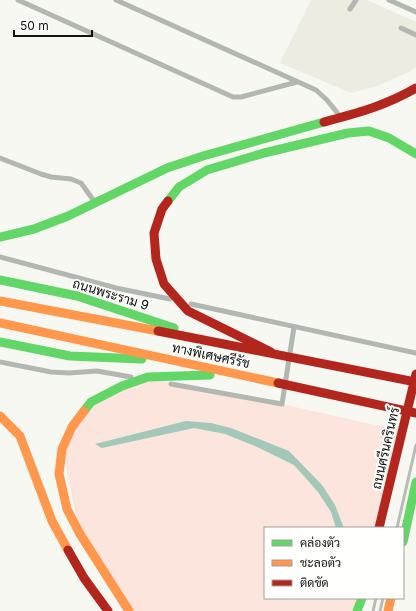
<svg xmlns="http://www.w3.org/2000/svg" width="416" height="611" viewBox="0 0 416 611" font-family="Inter,Sarabun,sans-serif">
	<rect width="100%" height="100%" fill="#f8f8f3"/>
	<path fill="#ecece0" d="M311,0H367L416,22V67L409,72L377,86L351,93L280,63Z"/>
	<path fill="#fbe5dc" d="M145,378L282,404L402,431L379,528H265V598H362L357,611H129L80,534L62,449L91,402Z"/>
	<path fill="#a3c8ba" d="M186,421L211,423L231,428L289,451L322,485L335,505L344,528H336L331,512L318,492L294,465L257,447L225,434L194,428L102,448L95,444Z"/>
	<g fill="none" stroke-linecap="round" stroke-linejoin="round">
		<path stroke="#b3b7b2" stroke-width="5" d="M18,0L233,97H241L297,82
			M116,0L316,90L327,100L339,115
			M389,0L416,12
			M350,9L356,0
			M401,28L416,35
			M0,158L41,174L51,177L71,179L81,183L94,201
			M0,257L116,288L170,299
			M191,304L416,353
			M0,362L51,372L69,373L97,371L131,377
			M171,384L282,404L294,327"/>
		<path stroke="#63d668" stroke-width="9" d="M168,201L179,187L207,170L264,153L348,133L369,131L389,138L416,154
			M0,237L34,229L68,216L167,168L203,156L324,122
			M0,280L77,296L174,328
			M0,342L70,356L142,359
			M84,411L91,402L122,386L148,377L210,375
			M403,542L416,482
			M357,611L362,598"/>
		<path stroke="#ff974d" stroke-width="9" d="M0,301L158,331
			M0,323L278,383
			M84,411L72,427L62,449L59,474L67,509L80,534L129,611
			M0,416L20,436L52,521L68,550
			M388,611L391,598"/>
		<path stroke="#b3261e" stroke-width="9" d="M324,122C357,113 385,106 416,88
			M168,201L162,209L154,233L156,259L164,284L188,311L271,352
			M158,331L416,382
			M278,383L416,413
			M379,528L416,374
			M68,550L84,578L108,611"/>
		<path stroke="#b9bbb7" stroke-width="3" d="M397,528L416,445
			M373,611L376,598
			M380,611L383,598"/>
	</g>
	<g text-anchor="middle" dominant-baseline="central" stroke-width="4" stroke-linejoin="round" paint-order="stroke">
		<g font-size="13" fill="#11110e" stroke="#fffffe">
			<text transform="translate(111 294) rotate(17)">ถนนพระราม 9</text>
			<text transform="translate(211 355) rotate(12)">ทางพิเศษศรีรัช</text>
			<text transform="translate(385 448) rotate(-77)">ถนนศรีนครินทร์</text>
		</g>
	</g>
	<rect x="264" y="527" width="140" height="72" fill="#fffffe" stroke="#a0a09e"/>
	<rect x="272" y="540" width="20" height="6" fill="#63d668" stroke="#a0a09e"/>
	<text x="300" y="547" font-size="12" fill="#11110e">คล่องตัว</text>
	<rect x="272" y="560" width="20" height="6" fill="#ff974d" stroke="#a0a09e"/>
	<text x="300" y="567" font-size="12" fill="#11110e">ชะลอตัว</text>
	<rect x="272" y="580" width="20" height="6" fill="#b3261e" stroke="#a0a09e"/>
	<text x="300" y="587" font-size="12" fill="#11110e">ติดขัด</text>
	<path d="M14 30v6h78v-6" fill="none" stroke="#11110e" stroke-width="2"/>
	<text x="20" y="30" font-size="12" fill="#11110e" stroke="#fffffe" stroke-width="3" paint-order="stroke">50 m</text>
</svg>
